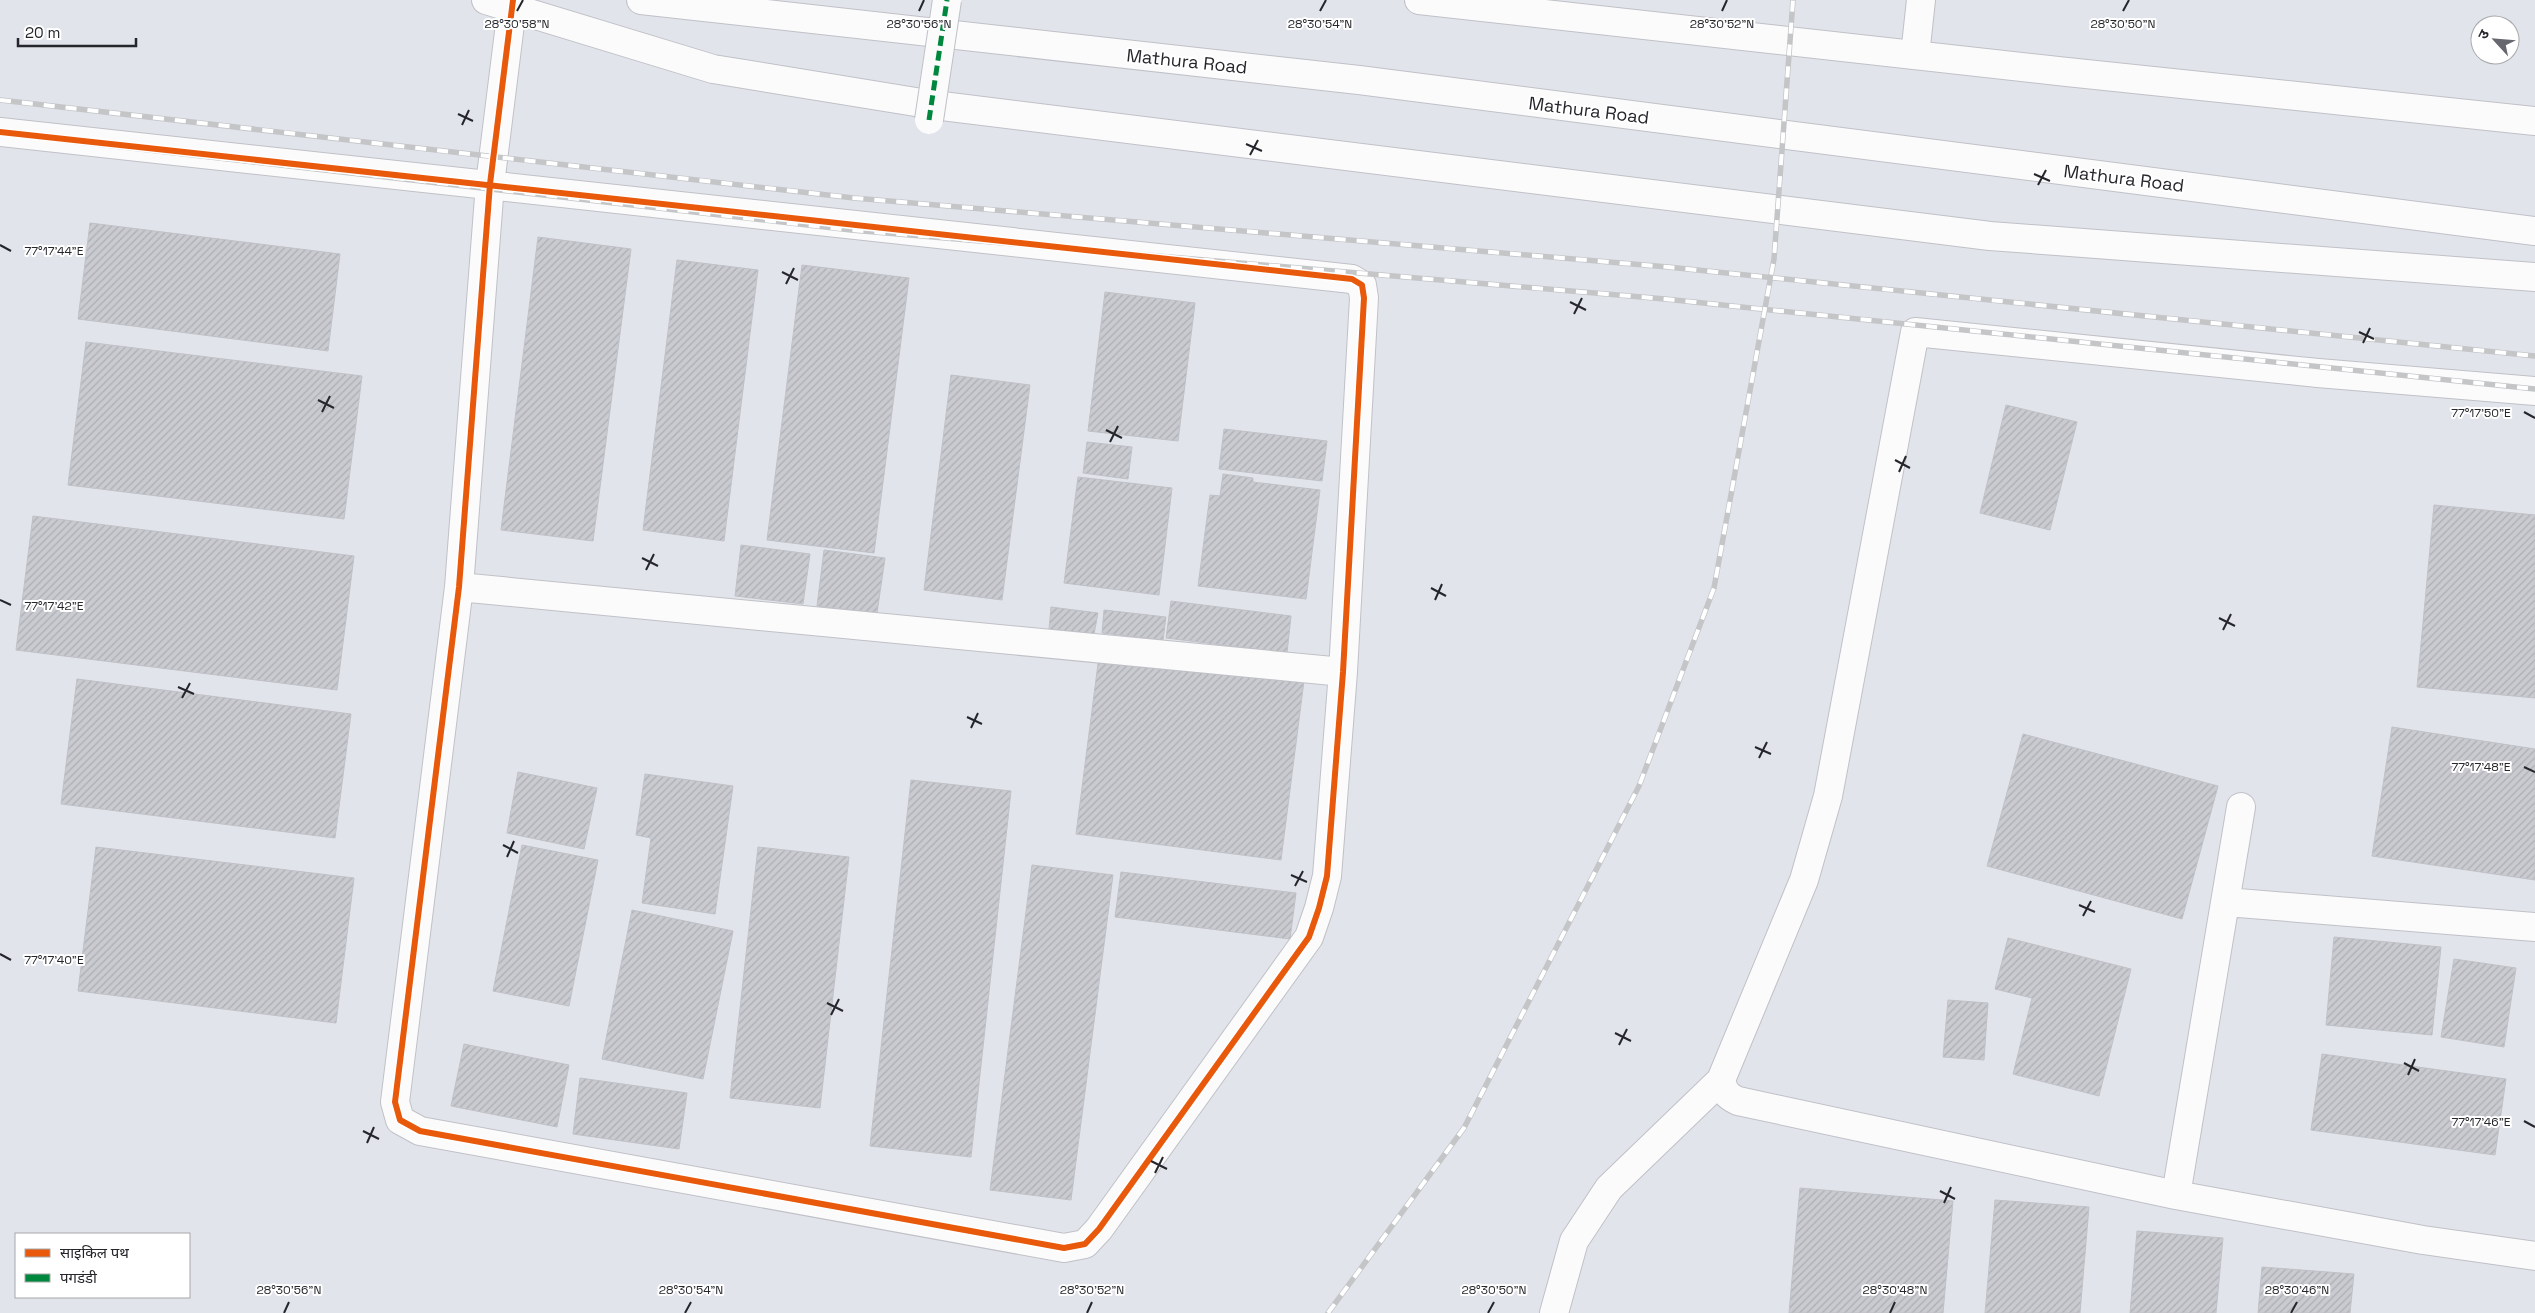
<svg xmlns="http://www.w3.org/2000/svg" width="2535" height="1313" viewBox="0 0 2535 1313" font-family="'Space Grotesk','Noto Sans Devanagari',sans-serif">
	<defs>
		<pattern id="building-hatch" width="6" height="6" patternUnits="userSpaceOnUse" patternTransform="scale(1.25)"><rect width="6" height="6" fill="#cacbd1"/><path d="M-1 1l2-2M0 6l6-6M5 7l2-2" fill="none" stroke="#adaeb4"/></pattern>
	</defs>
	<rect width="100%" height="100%" fill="#e2e4ec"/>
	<path fill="url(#building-hatch)" stroke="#c0c1c7" d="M90,223L340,254L328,351L78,319Z
		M538,237L631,249L593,541L501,530Z
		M677,260L758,270L724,541L643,530Z
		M802,265L909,278L874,553L767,540Z
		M1105,292L1195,303L1178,441L1088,431Z
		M86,342L362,376L344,519L68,485Z
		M951,375L1030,385L1002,600L924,590Z
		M2006,405L2077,422L2050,530L1980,513Z
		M1224,429L1327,441L1322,481L1219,469Z
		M1087,442L1132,447L1128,479L1083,473Z
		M1223,474L1253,478V482L1320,490L1306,599L1198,586L1210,495L1220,496Z
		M1078,477L1172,488L1159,595L1064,583Z
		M2434,505L2535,515V698L2417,687Z
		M33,516L354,556L337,690L16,650Z
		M741,545L810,554L803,604L735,596Z
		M824,550L885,558L877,613L817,606Z
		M1171,601L1291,616L1287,653L1166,638Z
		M1051,607L1098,613L1094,634L1049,629Z
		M1104,610L1166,617L1163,640L1102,633Z
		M1099,656L1304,681L1281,860L1076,834Z
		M77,679L351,714L335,838L61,804Z
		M2392,727L2535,749V880L2372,856Z
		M2023,734L2218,786L2182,919L1987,866Z
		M518,772L597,788L584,849L507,833Z
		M645,774L733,786L715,914L642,903L651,838L636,835Z
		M911,780L1011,791L971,1157L870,1146Z
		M522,845L598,860L569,1006L493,991Z
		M96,847L354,878L336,1023L78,991Z
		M758,847L849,857L820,1108L730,1098Z
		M1032,865L1113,875L1071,1200L990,1190Z
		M1121,872L1296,893L1290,939L1115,917Z
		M632,910L733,931L703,1079L602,1059Z
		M2334,937L2441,947L2432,1035L2326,1025Z
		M2008,938L2131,969L2099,1096L2013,1074L2032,998L1995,989Z
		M2454,959L2516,968L2504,1047L2441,1037Z
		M1948,1000L1988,1003L1984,1060L1943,1057Z
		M464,1044L569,1065L557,1127L451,1106Z
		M2322,1054L2506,1079L2495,1155L2311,1130Z
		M580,1078L687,1093L679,1149L573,1134Z
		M1800,1188L1953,1201L1943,1313H1789Z
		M1995,1200L2089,1207L2080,1313H1985Z
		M2137,1231L2223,1238L2216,1313H2130Z
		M2262,1267L2354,1274L2350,1313H2258Z"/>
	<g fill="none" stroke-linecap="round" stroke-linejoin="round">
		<defs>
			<path id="minor" d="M1915,55L1921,0
				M0,132L1352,279L1362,285L1364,298L1343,672L1327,876L1319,908L1309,937L1099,1229L1085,1244L1064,1248L420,1131L400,1120L395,1102L459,587L490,184L513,0
				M459,587L1343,672
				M2241,807L2176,1195L2423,1240L2535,1256
				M2226,902L2535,927
				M2176,1195L1738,1101C1727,1096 1724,1092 1721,1080L1804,880L1828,796L1915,332L2318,373L2535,391
				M1554,1313L1574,1241L1609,1188L1721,1080"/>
			<path id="tertiary" d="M486,0L713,69L934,105L1990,236L2535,277"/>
			<path id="trunk" d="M641,0L1359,80L2535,231
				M1419,0L2067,72L2535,121"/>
		</defs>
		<use href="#minor" stroke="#c0c1c7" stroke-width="30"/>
		<use href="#tertiary" stroke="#c0c1c7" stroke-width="30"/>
		<use href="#trunk" stroke="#c0c1c7" stroke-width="30"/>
		<use href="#minor" stroke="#fbfbfc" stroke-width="28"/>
		<use href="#tertiary" stroke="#fbfbfc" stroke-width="28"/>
		<use href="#trunk" stroke="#fbfbfc" stroke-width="28"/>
		<defs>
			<path id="rail" d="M0,100L854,198L1668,267L2535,356
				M0,133L851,230L1665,299L2535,389
				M1328,1313L1464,1128L1639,786L1714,588L1774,259L1793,0"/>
		</defs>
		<use href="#rail" stroke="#c3c5c7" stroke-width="5.5"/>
		<use href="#rail" stroke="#fff" stroke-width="4" stroke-dasharray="11" stroke-linecap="butt"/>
		<defs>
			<path id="pedestrian-bridge" d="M929,120L947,0"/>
		</defs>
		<use href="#pedestrian-bridge" stroke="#c0c1c7" stroke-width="30" stroke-linecap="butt"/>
		<use href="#pedestrian-bridge" stroke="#fbfbfc" stroke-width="28"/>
		<path stroke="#00873e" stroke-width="5" stroke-dasharray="10 5" stroke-linecap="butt" d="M929,120L947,0"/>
		<defs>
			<path id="cycleway" d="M0,132L1352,279L1362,285L1364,298L1343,672L1327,876L1319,908L1309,937L1099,1229L1085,1244L1064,1248L420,1131L400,1120L395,1102L459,587L490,184L513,0"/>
		</defs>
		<use href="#cycleway" stroke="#fff" stroke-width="9"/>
		<use href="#cycleway" stroke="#e8590c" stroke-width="6"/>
	</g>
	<path fill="none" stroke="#25262b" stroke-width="2" d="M517,11L523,0M919,11L924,0M1320,11L1326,0M1722,11L1727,0M2123,11L2129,0M458,114L473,121M462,125L469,110M1246,144L1262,151M1250,155L1258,140M2034,174L2050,181M2038,185L2046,170M0,245L11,251M782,272L798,280M786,284L794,268M1570,302L1586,310M1574,314L1582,298M2359,332L2374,339M2363,343L2370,328M318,400L334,408M322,412L330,396M2524,412L2535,418M1106,430L1122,438M1110,442L1118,426M1895,460L1910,468M1899,472L1906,456M642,558L658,566M646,570L654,554M1431,588L1446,596M0,600L11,605M1435,600L1442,584M2219,618L2235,626M2223,630L2231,614M178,687L194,694M182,698L190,683M967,717L982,724M971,728L978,713M1755,747L1771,754M1759,758L1767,742M2524,767L2535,772M503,845L518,853M507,857L514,841M1291,875L1307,882M1295,886L1303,871M2079,905L2095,912M2083,916L2091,901M0,954L11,960M827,1003L843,1011M831,1015L839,999M1615,1033L1631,1041M1619,1045L1627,1029M2404,1063L2419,1071M2408,1075L2415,1059M2524,1121L2535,1127M363,1131L379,1139M367,1143L374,1127M1151,1161L1167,1169M1155,1173L1163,1157M1940,1191L1955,1199M1944,1203L1951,1187M284,1313L289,1302M685,1313L691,1302M1087,1313L1092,1302M1488,1313L1494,1302M1890,1313L1895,1302M2291,1313L2297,1302"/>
	<g text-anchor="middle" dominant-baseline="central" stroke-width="4" stroke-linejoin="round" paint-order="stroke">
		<g font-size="18" fill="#25262b" stroke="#fff">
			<text transform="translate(1187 61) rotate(6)">Mathura Road</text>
			<text transform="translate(1589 110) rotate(7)">Mathura Road</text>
			<text transform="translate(2124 178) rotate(7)">Mathura Road</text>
		</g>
	</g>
	<g font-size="12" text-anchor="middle" fill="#25262b" stroke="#fff" stroke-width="4" stroke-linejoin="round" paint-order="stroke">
		<text x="517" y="28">28°30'58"N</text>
		<text x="919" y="28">28°30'56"N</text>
		<text x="1320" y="28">28°30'54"N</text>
		<text x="1722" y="28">28°30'52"N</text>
		<text x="2123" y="28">28°30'50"N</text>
		<text x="54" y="255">77°17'44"E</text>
		<text x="2481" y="417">77°17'50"E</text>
		<text x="54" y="610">77°17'42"E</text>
		<text x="2481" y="771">77°17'48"E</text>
		<text x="54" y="964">77°17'40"E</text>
		<text x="2481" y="1126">77°17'46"E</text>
		<text x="289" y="1294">28°30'56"N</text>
		<text x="691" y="1294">28°30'54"N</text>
		<text x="1092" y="1294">28°30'52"N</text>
		<text x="1494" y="1294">28°30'50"N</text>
		<text x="1895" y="1294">28°30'48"N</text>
		<text x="2297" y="1294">28°30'46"N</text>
	</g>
	<rect x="15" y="1233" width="175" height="65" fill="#ffffff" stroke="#a8a8aa"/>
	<rect x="25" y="1249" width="25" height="8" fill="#e8590c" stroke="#a8a8aa"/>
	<text x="60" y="1258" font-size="15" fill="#25262b">साइकिल पथ</text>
	<rect x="25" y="1274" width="25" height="8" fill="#00873e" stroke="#a8a8aa"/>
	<text x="60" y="1283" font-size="15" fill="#25262b">पगडंडी</text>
	<g transform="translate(2495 40) rotate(296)"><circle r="24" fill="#ffffff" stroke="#a8a8aa"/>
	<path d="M0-4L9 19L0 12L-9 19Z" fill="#67686f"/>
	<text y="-8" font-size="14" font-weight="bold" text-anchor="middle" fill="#25262b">उ</text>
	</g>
	<path d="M18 38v8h118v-8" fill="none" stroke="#25262b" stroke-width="2.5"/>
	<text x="25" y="38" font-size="15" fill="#25262b" stroke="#ffffff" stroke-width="4" paint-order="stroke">20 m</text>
</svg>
